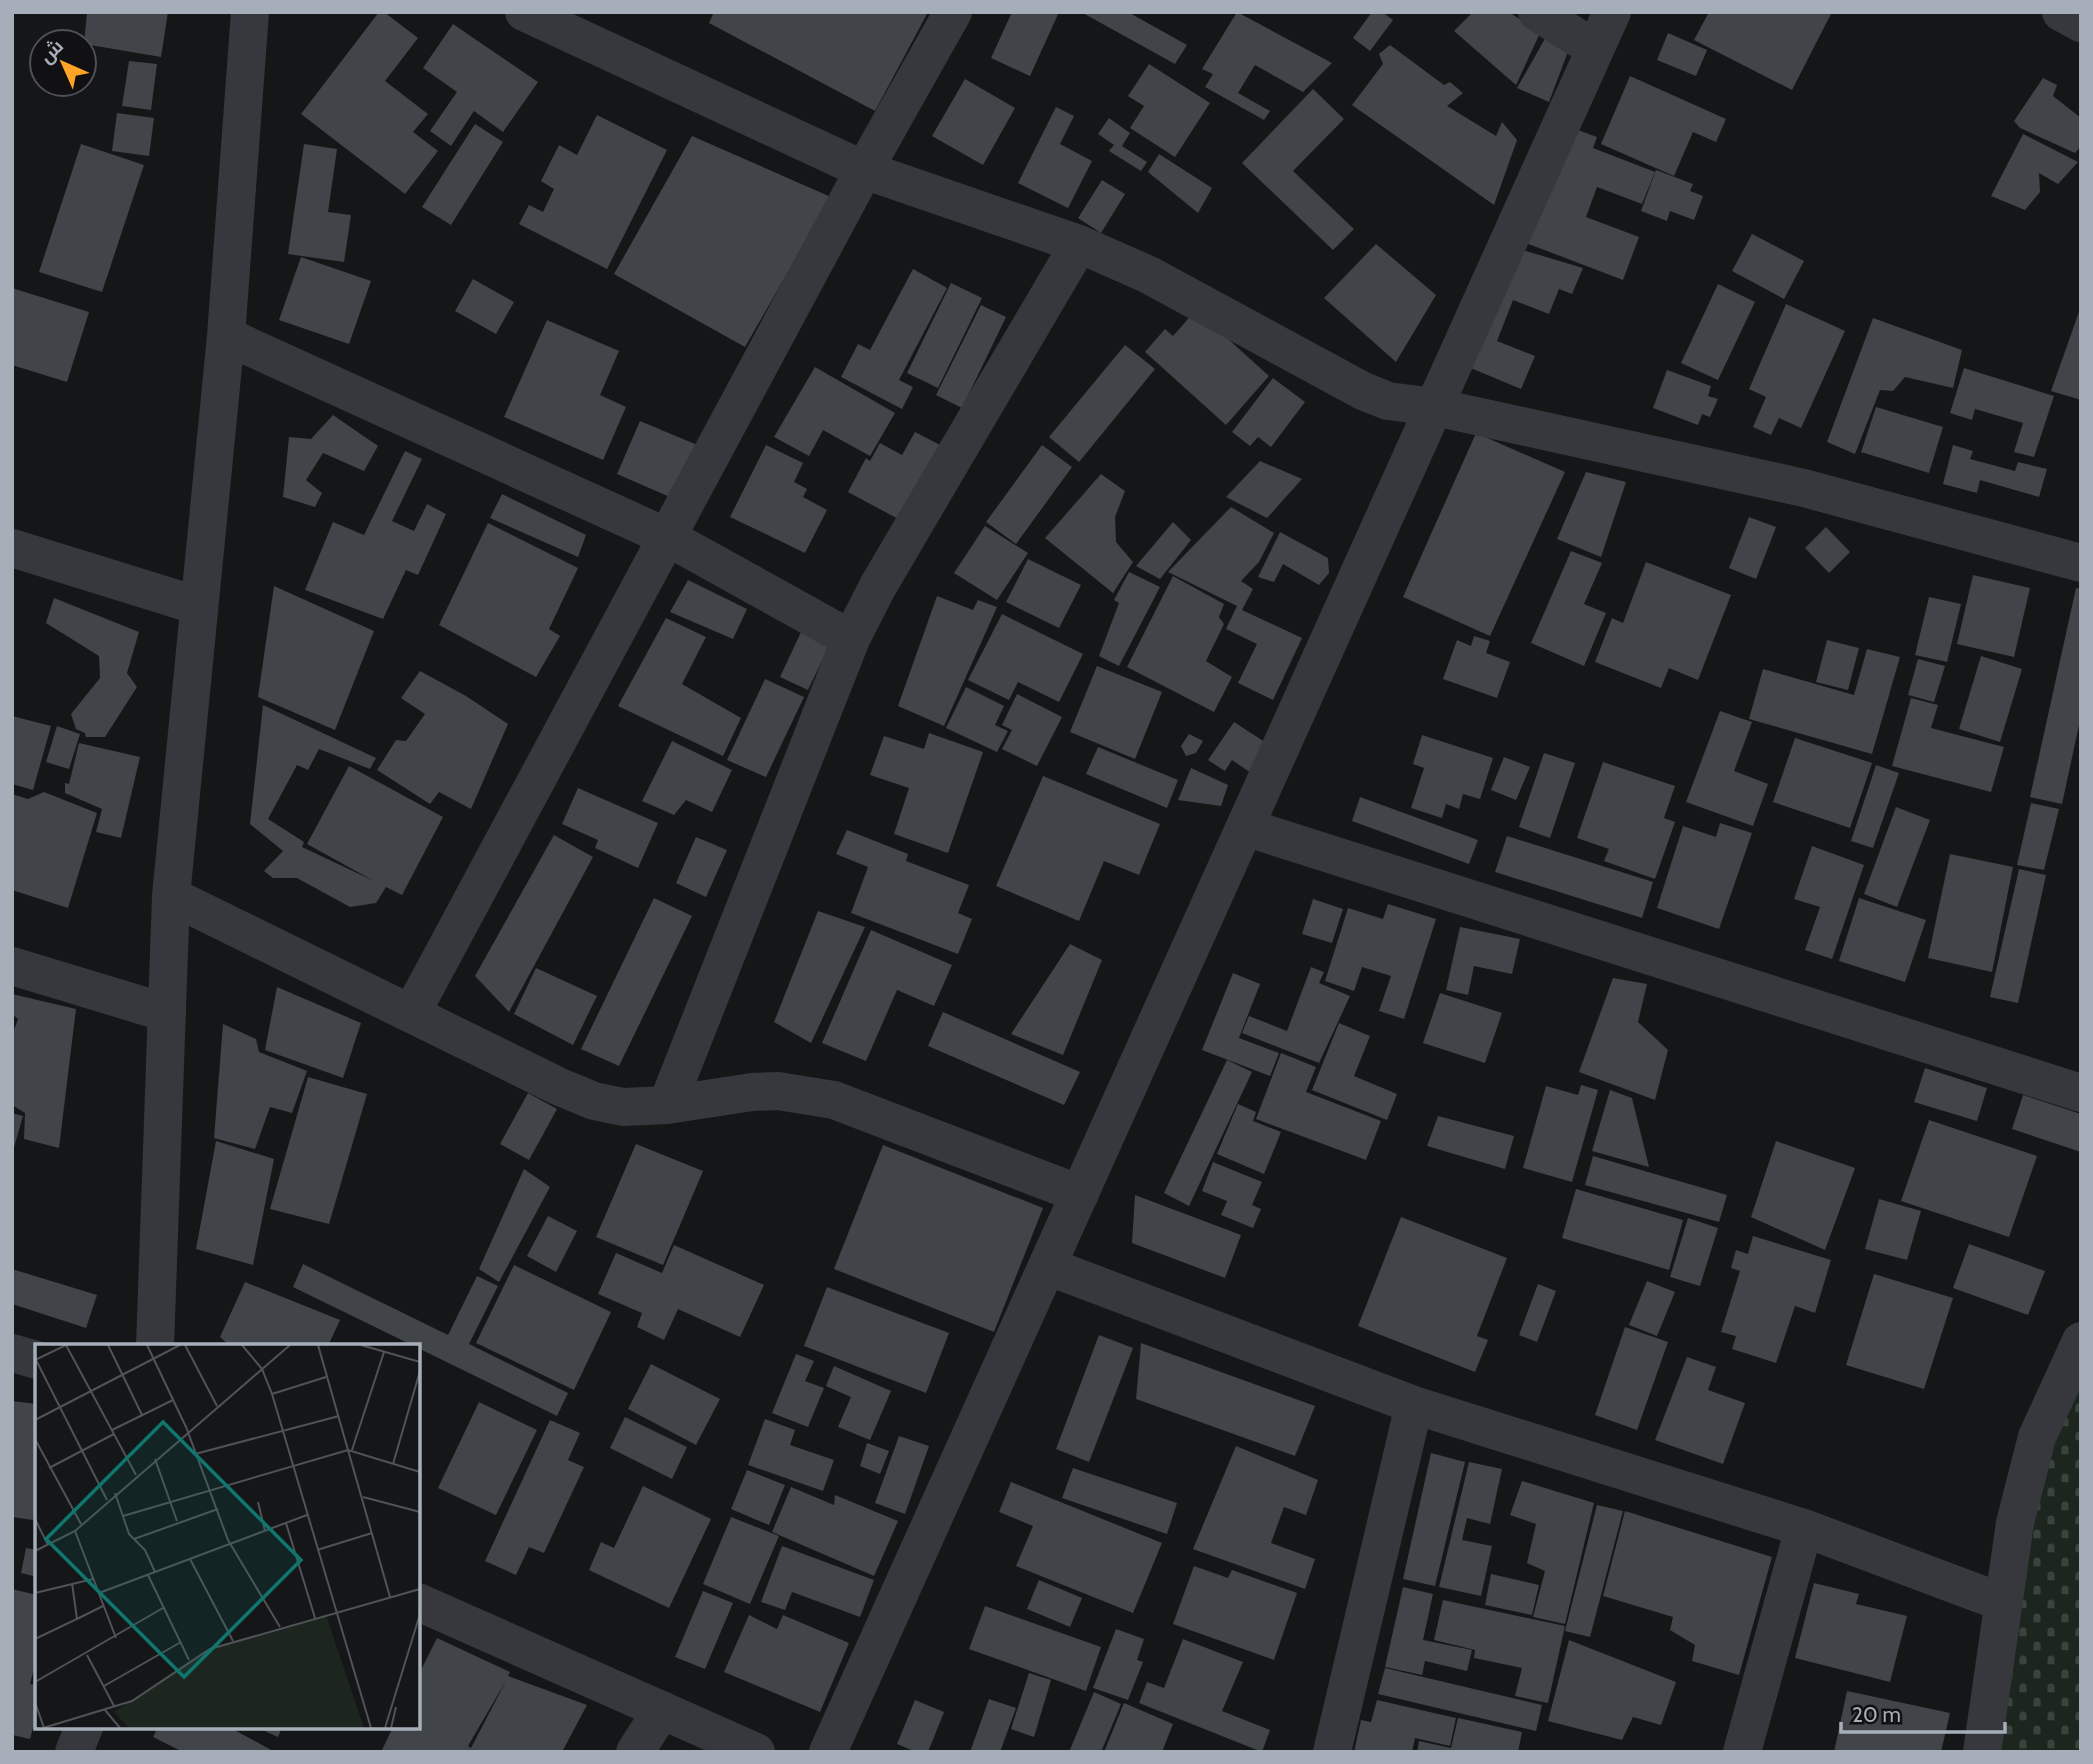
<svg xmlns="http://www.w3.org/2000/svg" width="2093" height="1764" viewBox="0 0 2093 1764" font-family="Cabin,Cairo,sans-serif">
	<defs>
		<pattern id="cemetery-stones" width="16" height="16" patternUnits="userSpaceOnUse" patternTransform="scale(1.75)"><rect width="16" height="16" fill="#1d261e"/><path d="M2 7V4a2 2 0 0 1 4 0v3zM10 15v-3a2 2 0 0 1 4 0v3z" fill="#3b433d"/></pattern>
	</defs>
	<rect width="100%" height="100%" fill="#151618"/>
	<path fill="url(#cemetery-stones)" d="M2081,1357V1752H1972L2037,1437Z"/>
	<path fill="#414448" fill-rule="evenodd" d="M87,12H168L161,57L84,44Z
		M379,12H384L418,38L385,81L428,114L413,132L438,151L405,194L301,114Z
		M714,12H928L875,111L709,23Z
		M1012,12H1059L1030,76L991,58Z
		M1081,12H1128L1187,45L1175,64Z
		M1237,12L1332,63L1303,92L1255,65L1238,93L1270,111L1264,120L1205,87L1213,74L1202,69Z
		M1372,12H1382L1393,20L1370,51L1353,38Z
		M1473,12H1509L1540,33L1516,85L1454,31Z
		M1709,12H1832L1792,90L1694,40Z
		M453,24L538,82L503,132L474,111L451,146L430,131L457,92L423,68Z
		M1668,33L1707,50L1696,76L1657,60Z
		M1547,35L1569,49L1549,102L1517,88Z
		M1390,45L1444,85L1450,82L1463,93L1447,106L1496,136L1502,122L1517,140L1494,205L1352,105L1383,64L1379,54Z
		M129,61L157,64L151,110L122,106Z
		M1149,64L1210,103L1175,157L1130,128L1144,106L1128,96Z
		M1630,76L1726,119L1716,142L1693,132L1674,176L1601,144Z
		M2043,78L2057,85L2053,96L2081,118V146L2075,153L2020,128L2014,121Z
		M965,79L1015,108L983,165L932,136Z
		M1313,89L1344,119L1293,171L1354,229L1333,250L1242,163Z
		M1056,107L1074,116L1060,144L1092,161L1068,208L1018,183Z
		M117,113L154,118L149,156L112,151Z
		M597,115L667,150L607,269L519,224L529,205L543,212L554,189L541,181L559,145L577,155Z
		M1109,118L1130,133L1122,146L1147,162L1141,171L1109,151L1114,145L1098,134Z
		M475,124L503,142L451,225L422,207Z
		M1575,129L1597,137L1593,148L1655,172L1642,204L1597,187L1586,217L1639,237L1623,280L1521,241Z
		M2023,134L2078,162L2058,184L2039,173L2040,192L2025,210L1991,196Z
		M692,136L831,197L745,347L614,274Z
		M81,144L144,165L102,292L39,272Z
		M304,144L337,149L328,212L351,215L344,262L288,254Z
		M1159,154L1212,188L1198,213L1148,172Z
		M1656,170L1693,184L1690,191L1703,196L1694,220L1670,211L1667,221L1641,211Z
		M1102,180L1125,194L1101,233L1078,218Z
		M1752,234L1804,261L1784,299L1732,271Z
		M1376,244L1436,295L1396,362L1324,298Z
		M1516,248L1583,268L1572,294L1559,289L1549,314L1513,300L1497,341L1535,356L1521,389L1461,364Z
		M301,257L371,281L349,344L279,320Z
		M913,269L947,288L899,380L913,387L902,409L841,377L858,344L870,350Z
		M473,279L514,302L496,334L455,311Z
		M951,283L982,298L938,388L907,373Z
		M1718,284L1755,302L1718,380L1681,363Z
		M12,288L89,312L67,382L12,365Z
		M1786,304L1845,331L1801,428L1779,418L1771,435L1753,427L1766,397L1749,389Z
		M981,305L1006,317L962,408L936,395Z
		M2080,309H2081V400L2051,391Z
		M1196,310L1269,376L1226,425L1145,352L1165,329L1173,336Z
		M1873,318L1962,350L1953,388L1905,377L1893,391L1880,390L1855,454L1827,442Z
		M547,320L619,351L600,395L626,407L603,460L504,417Z
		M1125,345L1155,369L1079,462L1049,437Z
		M815,367L895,413L870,456L823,430L809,456L774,437Z
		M1964,368L2054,396L2034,457L2014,452L2023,423L1975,409L1972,420L1950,413Z
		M1667,370L1711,386L1708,396L1718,399L1710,417L1702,414L1698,425L1653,408Z
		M1273,378L1305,402L1271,447L1258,437L1250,446L1232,432Z
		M1876,407L1943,427L1929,473L1861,452Z
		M333,415L378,446L364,471L323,453L306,480L322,493L315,507L283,497L289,437L311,439Z
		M640,421L702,447L679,501L617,474Z
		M915,432L942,446L902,521L848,492L866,458L870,461L880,443L902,455Z
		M1476,433L1565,472L1490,636L1403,597Z
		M766,445L803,463L794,482L807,489L803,497L827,510L805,553L730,517Z
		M1042,445L1072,467L1016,544L986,522Z
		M1953,445L1973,451L1970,459L2015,471L2018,462L2047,469L2039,497L1980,480L1977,493L1943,484Z
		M405,451L422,459L392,521L414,531L427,504L446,514L418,575L406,570L383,619L305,590L333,522L364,535Z
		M1260,461L1302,479L1267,518L1226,497Z
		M1586,472L1626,482L1601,557L1557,539Z
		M1101,474L1125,491L1115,517L1116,542L1133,562L1113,593L1045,538Z
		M502,494L586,535L578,557L490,518Z
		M1231,507L1274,533L1259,562L1241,581L1253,589L1242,610L1302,638L1273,700L1238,683L1257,644L1226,629L1237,606L1168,572Z
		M1749,517L1776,527L1756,579L1729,568Z
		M1173,522L1191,540L1160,579L1136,566Z
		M488,523L578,568L549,629L560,636L536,677L439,625Z
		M985,526L1028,553L997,600L954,573Z
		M1826,527L1850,552L1829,573L1805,548Z
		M1280,532L1328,558L1329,573L1319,585L1283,564L1274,582L1258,577Z
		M1571,551L1602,563L1584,604L1606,613L1584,666L1531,643Z
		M1028,559L1081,585L1059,628L1006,602Z
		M1646,562L1731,595L1698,680L1669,668L1661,688L1595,662L1612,618L1623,623Z
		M1129,572L1160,587L1119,666L1099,656L1119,603L1114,600Z
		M1973,575L2030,588L2014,657L1957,644Z
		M1173,576L1224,604L1219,617L1224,624L1206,661L1232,677L1214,712L1127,667Z
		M688,580L747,609L733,639L670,612Z
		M274,586L374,631L335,730L258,697Z
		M2076,588L2081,589V716L2062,804L2030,797Z
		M937,596L973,610L978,600L997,607L944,726L898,706Z
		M1929,597L1961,604L1947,662L1915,655Z
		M54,598L139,632L127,673L137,687L105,737H86L85,733L76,729L71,714L100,678L99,656L46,623Z
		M1002,614L1083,654L1059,702L1018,682L1009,700L968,680Z
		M666,618L706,637L682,684L741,718L723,756L618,706Z
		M801,632L829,646L808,690L780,677Z
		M1474,636L1490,641L1486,653L1510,662L1497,698L1443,679L1457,640L1471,646Z
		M1827,640L1859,648L1848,690L1816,682Z
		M1867,649L1900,657L1872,754L1749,719L1763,669L1854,695Z
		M1981,656L2022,669L2000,742L1959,729Z
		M1918,659L1945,666L1934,702L1908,695Z
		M1097,666L1162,692L1135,759L1070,732Z
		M420,671L466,696L508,724L471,809L439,792L430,804L377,770L396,740L406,741L425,714L401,698Z
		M765,679L804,697L766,777L727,760Z
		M966,687L1004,706L995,725L1008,731L997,752L946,728Z
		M1017,694L1062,717L1037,766L1002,749L1012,730L1002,725Z
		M1911,698L1938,705L1931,728L2004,747L1991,792L1892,766Z
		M263,705L376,758L370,769L319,749L308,770L297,765L268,819L304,842L302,847L374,881L307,844L349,766L443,817L402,895L386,887L376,903L350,907L297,878H273L264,871L283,851L250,824Z
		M1720,711L1752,722L1734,771L1768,784L1753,826L1686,802Z
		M12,716L51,726L33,790L12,784Z
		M1234,722L1271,746L1251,773L1232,760L1225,771L1208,760Z
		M57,726L80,734L69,769L46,762Z
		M929,733L983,752L948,853L894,834L909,788L870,775L884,736L924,749Z
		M1189,734L1203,741L1196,753L1186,756L1181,746Z
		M1422,735L1493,758L1480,799L1463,794L1459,809L1446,804L1442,818L1411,808L1424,768L1413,764Z
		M1795,738L1872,763L1850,828L1773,802Z
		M672,741L732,770L712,812L686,800L674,815L642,801Z
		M79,743L140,757L121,838L96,832L102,809L65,793V783L69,784Z
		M1098,747L1178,780L1167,808L1086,774Z
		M1544,753L1575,763L1550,838L1519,827Z
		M1504,757L1530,767L1516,800L1491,790Z
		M1603,762L1675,786L1664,818L1675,822L1655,879L1604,861L1609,849L1577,838Z
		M1876,765L1899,773L1873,848L1851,841Z
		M1191,768L1228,785L1221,806L1178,800Z
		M1043,776L1160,824L1139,875L1104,861L1079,921L996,886Z
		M578,788L658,823L638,868L595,848L598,840L562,824Z
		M44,792L97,813L68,908L12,890V794L28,799Z
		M1360,797L1478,840L1469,864L1352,821Z
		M2031,803L2059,809L2044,870L2017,865Z
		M1896,807L1930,820L1897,907L1864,894Z
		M1720,823L1752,833L1719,929L1657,908L1683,826L1716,837Z
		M847,830L908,854L906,861L969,885L958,913L972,919L958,954L851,913L868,867L836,854Z
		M554,835L593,857L509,1012L475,976Z
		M1507,836L1653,882L1642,918L1495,872Z
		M696,837L727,850L706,897L676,883Z
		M1812,846L1864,865L1832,959L1805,950L1820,907L1794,899Z
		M1950,854L2013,867L1992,972L1928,958Z
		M2019,869L2046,875L2018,1003L1990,997Z
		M654,898L692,916L619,1066L581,1049Z
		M1859,898L1926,920L1905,982L1839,961Z
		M1313,899L1343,909L1332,943L1302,934Z
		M1388,904L1436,919L1404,1019L1379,1011L1391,976L1362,967L1354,991L1325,981L1348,908L1383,919Z
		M818,911L865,927L811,1043L774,1022Z
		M1460,927L1520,939L1512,974L1474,966L1468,995L1446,990Z
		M871,930L952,965L934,1006L897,990L866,1061L822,1043Z
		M1070,944L1102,960L1063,1055L1011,1034Z
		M1311,967L1324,972L1319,983L1350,996L1319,1063L1242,1033L1249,1016L1287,1031Z
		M536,968L597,996L573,1045L514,1014Z
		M1233,973L1260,984L1239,1038L1279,1053L1270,1076L1202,1050Z
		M1613,978L1647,984L1638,1022L1668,1050L1655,1100L1579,1072Z
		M277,987L361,1023L343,1078L265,1050Z
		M1440,993L1502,1013L1485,1063L1423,1043Z
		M12,994L76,1009L59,1148L24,1139L25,1113L12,1105V1035L18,1019L12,1014Z
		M943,1012L1080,1072L1064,1105L928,1046Z
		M1339,1023L1370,1036L1354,1076L1397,1094L1387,1120L1312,1090Z
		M223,1024L256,1039L259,1052L307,1071L292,1113L270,1107L255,1149L214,1138Z
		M1281,1053L1316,1067L1306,1092L1381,1121L1366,1160L1256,1119Z
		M1227,1060L1252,1072L1189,1206L1164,1193Z
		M1925,1068L1987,1088L1977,1121L1914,1102Z
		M308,1077L367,1094L329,1224L270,1209Z
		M1581,1085L1598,1090L1572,1182L1523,1168L1546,1086L1578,1095Z
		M1610,1090L1632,1098L1649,1167L1592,1151Z
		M528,1093L557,1109L529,1160L500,1144Z
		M2023,1095L2081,1114V1152L2012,1129Z
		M1238,1104L1256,1112L1253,1121L1281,1132L1264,1174L1217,1154Z
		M12,1113L23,1116L13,1151H12Z
		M1438,1116L1514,1136L1505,1169L1427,1146Z
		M1929,1120L2037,1156L2009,1237L1901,1201Z
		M216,1141L274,1159L253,1265L196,1249Z
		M1776,1141L1855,1168L1825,1250L1751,1217Z
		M636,1144L703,1171L663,1265L596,1237Z
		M883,1145L1043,1208L994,1332L834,1269Z
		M1593,1156L1727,1195L1719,1222L1585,1185Z
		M1213,1162L1262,1182L1252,1205L1261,1209L1253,1228L1221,1215L1227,1201L1202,1191Z
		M524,1169L550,1187L499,1282L479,1269Z
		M1576,1189L1683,1220L1669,1270L1562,1238Z
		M1135,1195L1241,1235L1225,1278L1132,1243Z
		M1879,1199L1921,1211L1907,1260L1865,1249Z
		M548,1216L577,1231L556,1272L527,1256Z
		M1401,1217L1507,1258L1477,1336L1488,1340L1475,1372L1358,1326Z
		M1688,1218L1718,1228L1700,1286L1670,1277Z
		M1753,1236L1831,1260L1815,1313L1795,1306L1776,1363L1732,1349L1736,1336L1721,1332L1740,1271L1731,1268L1736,1250L1748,1254Z
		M1969,1244L2045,1271L2028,1315L1953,1288Z
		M674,1245L764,1285L740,1337L678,1309L664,1340L637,1327L642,1313L598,1294L616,1253L662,1273Z
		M303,1264L448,1335L477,1276L498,1286L469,1344L568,1393L557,1416L293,1287Z
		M514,1265L611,1312L574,1390L476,1343Z
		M12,1269L97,1295L86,1328L12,1304Z
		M1874,1274L1953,1298L1924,1389L1846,1365Z
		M1647,1281L1675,1292L1657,1336L1629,1325Z
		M245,1282L340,1320L328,1346H230L220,1337Z
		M1538,1284L1556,1291L1537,1342L1519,1335Z
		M827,1287L949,1333L926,1393L804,1346Z
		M1625,1327L1668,1342L1637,1430L1595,1415Z
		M1099,1335L1133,1348L1089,1462L1056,1449Z
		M1141,1343L1315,1406L1295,1456L1136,1399Z
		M796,1354L814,1361L805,1381L824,1388L808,1427L772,1413Z
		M1687,1357L1716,1367L1708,1390L1745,1403L1723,1464L1655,1440Z
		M651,1364L720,1399L696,1445L628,1409Z
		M834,1366L891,1391L870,1440L838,1427L851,1397L826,1386Z
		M12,1401L37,1404V1490L33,1520L12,1517Z
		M479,1402L537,1430L496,1515L438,1488Z
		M625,1417L687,1447L672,1479L610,1448Z
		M765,1419L795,1430L790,1445L834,1460L823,1491L748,1465Z
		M550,1420L580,1433L568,1460L584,1467L544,1553L529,1547L516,1575L485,1561Z
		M899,1436L929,1446L905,1514L875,1503Z
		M867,1443L889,1451L880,1474L860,1466Z
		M1236,1446L1318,1480L1306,1515L1284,1507L1271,1543L1315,1559L1305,1589L1193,1549Z
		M1431,1453L1465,1462L1435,1586L1403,1579Z
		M1469,1462L1502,1469L1490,1524L1467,1518L1462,1540L1492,1546L1481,1596L1439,1587Z
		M1073,1468L1177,1503L1167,1534L1062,1498Z
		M747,1470L785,1485L769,1525L731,1509Z
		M1522,1481L1594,1503L1565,1624L1533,1617L1545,1571L1527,1563L1536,1524L1510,1515Z
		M1011,1482L1162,1543L1133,1613L1016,1566L1033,1526L999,1512Z
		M643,1486L711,1519L669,1608L589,1570L601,1542L614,1548Z
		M791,1487L834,1505L835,1495L898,1521L874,1576L772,1532Z
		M1597,1505L1623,1511L1590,1637L1565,1631Z
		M1625,1511L1772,1557L1739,1675L1692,1661L1695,1645L1670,1630L1673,1617L1603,1596Z
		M731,1517L779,1536L750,1604L703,1584Z
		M782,1546L874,1580L860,1617L792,1592L785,1610L761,1602Z
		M26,1548L37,1550V1577L21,1573Z
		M1194,1566L1228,1578L1232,1570L1297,1593L1274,1660L1173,1624Z
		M1491,1574L1539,1585L1532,1615L1485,1605Z
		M1039,1580L1082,1598L1070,1627L1027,1609Z
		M1814,1583L1859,1594L1856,1604L1907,1616L1890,1682L1795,1658Z
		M1403,1587L1433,1594L1423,1640L1472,1650L1467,1671L1425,1661L1422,1675L1385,1667Z
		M12,1589L37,1595V1657L30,1684L37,1685V1713L30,1739L12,1735Z
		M703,1591L733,1603L705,1669L675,1657Z
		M1443,1600L1565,1626L1548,1703L1515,1696L1522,1668L1474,1658L1475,1650L1434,1640Z
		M985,1606L1101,1647L1086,1691L969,1649Z
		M749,1615L777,1629L783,1615L849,1643L820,1712L724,1672Z
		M1116,1629L1144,1639L1137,1660L1143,1662L1128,1700L1093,1688Z
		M437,1638L510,1672L508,1676L587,1705L562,1752H381L393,1727H418V1676ZM507,1679L471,1748L468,1746Z
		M1183,1639L1243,1662L1222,1711L1270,1730L1262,1752L1139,1703L1147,1682L1164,1688Z
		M1569,1640L1676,1682L1661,1725L1633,1717L1622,1740L1548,1721Z
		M1385,1668L1542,1705L1536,1731L1378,1694Z
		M1029,1673L1051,1680L1034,1737L1011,1729Z
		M1847,1691L1950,1713L1941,1752H1834Z
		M1094,1692L1121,1704L1101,1752H1069Z
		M989,1699L1016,1708L1000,1752H970Z
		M915,1700L944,1712L928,1752H916L897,1744Z
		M1377,1700L1456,1718L1450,1746L1415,1738L1412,1752H1354L1361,1720L1371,1722Z
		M1124,1703L1173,1724L1162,1752H1104Z
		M1458,1718L1522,1732L1518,1752H1417L1419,1741L1451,1748Z
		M158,1727H229L275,1752H183L153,1737Z
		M256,1727H282L278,1737Z"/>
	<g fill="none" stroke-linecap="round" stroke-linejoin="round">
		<path stroke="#36383d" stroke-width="38" d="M524,12L864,170L1079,244L1149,275L1363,391L1388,401L1435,407L1804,488L2081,563
			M1537,12L1595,49
			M2061,12L2081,23
			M226,336L667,537L851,639
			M12,548L199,606
			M1245,827L2081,1093
			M171,896L560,1087L594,1101L623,1107L667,1105L752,1092L778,1091L834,1100L1080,1194
			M12,966L167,1013
			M411,1014L864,170L953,12
			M667,1105L851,639L878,586L1079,244
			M1047,1266L1414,1405L1804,1528L2004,1603
			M155,1346L171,896L226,336L250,12
			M12,1353L37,1360
			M418,1602L756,1752
			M74,1752L84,1727
			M635,1752L662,1710
			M828,1752L1612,12
			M1332,1752L1414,1405
			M1742,1752L1804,1528
			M1982,1752L2015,1523L2037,1437L2081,1341"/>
	</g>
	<g transform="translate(35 1344)">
		<rect width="385" height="385" fill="#151618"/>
		<path d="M291,271L329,384H94L79,368L167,308Z" fill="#1d261e"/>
		<path fill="none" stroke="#4f5358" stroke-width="2" d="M73,1L107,71M112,1L151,83L193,196L245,283M150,1L182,62M207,1L227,25L237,50L336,384M283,1L355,253M326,1L385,18M0,14L72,156M0,16L31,1L101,131M237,50L291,33M0,76L145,1M77,86L138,56M0,95L46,180M317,106L349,8M160,110L304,72M120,115L142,177M358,120L385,27M14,124L79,90M80,149L94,190L110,206L120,228M328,153L385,168M223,158L230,187M88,172L313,106L385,128M0,175L13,201M251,179L280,274M40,187L81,294M99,195L183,165M282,206L337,189M0,207L40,187L255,1M155,215L198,297M113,231L154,316M0,249L58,235M64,249L272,171M42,275L68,262M0,295L42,275L37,239M52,311L79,362M0,338L128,264M69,342L146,298M0,358L9,384M70,366L85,384M8,384L97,357L175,305L385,245M350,384L385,270M356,384L361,363"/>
		<path fill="#0f766e" fill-opacity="0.15" stroke="#0f766e" stroke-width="3.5" d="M128,78L266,216L149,333L11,195Z"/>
		<rect width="385" height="385" fill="none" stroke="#a6aeb9" stroke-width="3.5"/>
	</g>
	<rect width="2093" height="1764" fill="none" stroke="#a6aeb9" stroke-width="28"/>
	<g transform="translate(63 63) rotate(315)"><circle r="33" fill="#111113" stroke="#4d5055" stroke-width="2"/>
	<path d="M0-5L12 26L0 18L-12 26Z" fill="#ffa427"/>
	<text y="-10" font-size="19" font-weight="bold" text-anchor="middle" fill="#a6aeb9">ش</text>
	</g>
	<path d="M1841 1722v10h164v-10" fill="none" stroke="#a6aeb9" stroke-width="3.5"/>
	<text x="1852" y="1722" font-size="21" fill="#a6aeb9" stroke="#111113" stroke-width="5" paint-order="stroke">20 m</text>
</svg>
